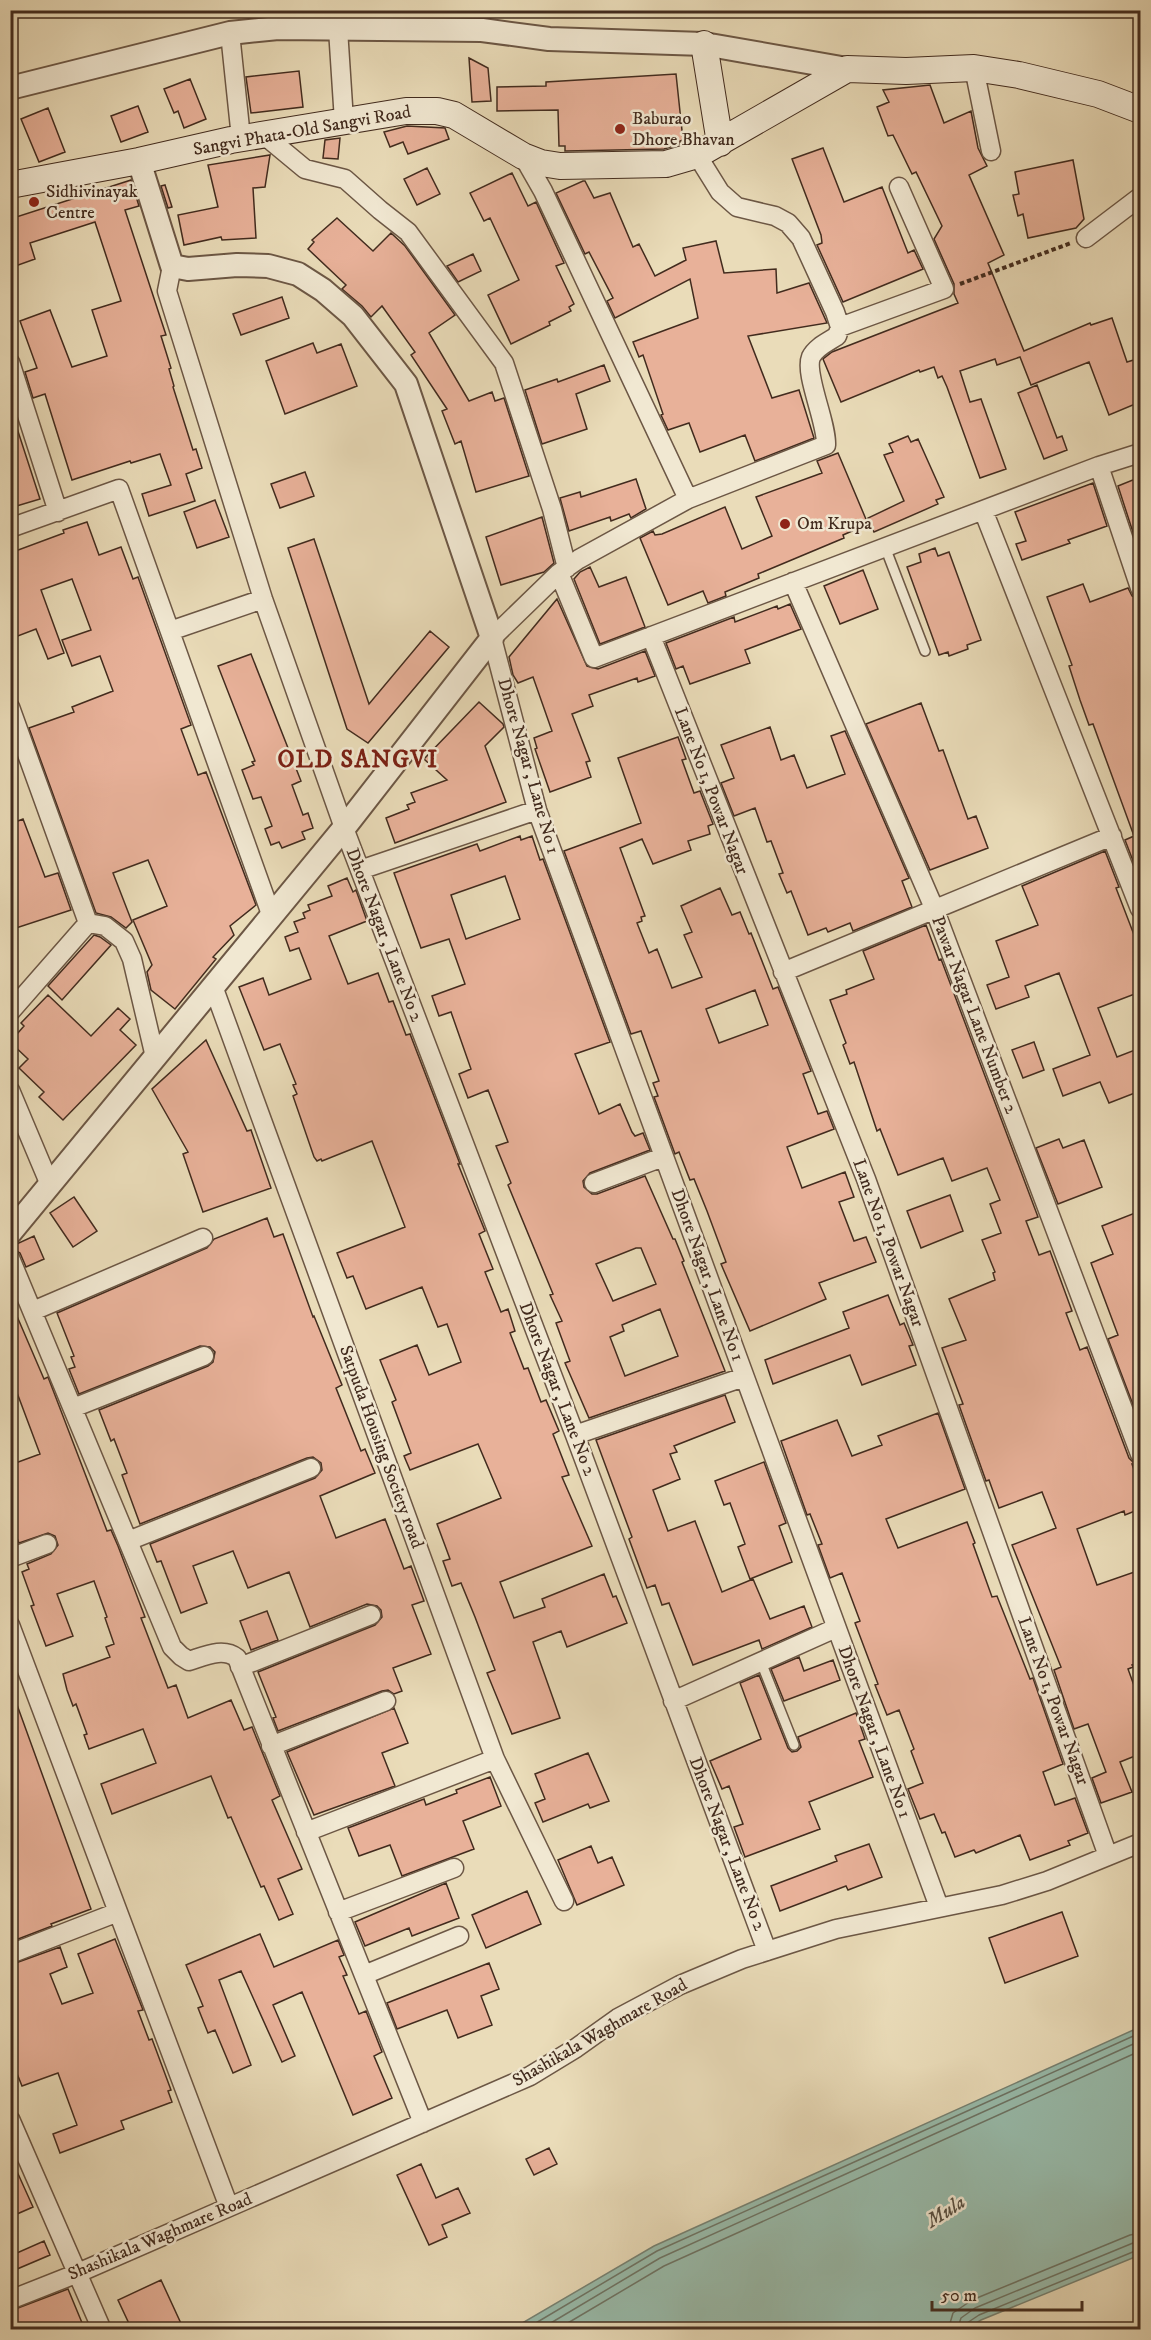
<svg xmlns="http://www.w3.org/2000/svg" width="1151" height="2340" viewBox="0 0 1151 2340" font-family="'IM FELL DW Pica',serif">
	<rect width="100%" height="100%" fill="#eadcb9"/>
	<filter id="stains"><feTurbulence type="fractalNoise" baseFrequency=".00333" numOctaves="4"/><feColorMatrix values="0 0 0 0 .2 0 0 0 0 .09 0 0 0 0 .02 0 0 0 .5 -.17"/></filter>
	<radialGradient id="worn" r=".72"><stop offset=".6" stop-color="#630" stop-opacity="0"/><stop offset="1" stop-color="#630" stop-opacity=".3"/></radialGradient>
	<path fill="#98bcac" stroke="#768273" stroke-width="1.5" d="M1140,2027V2255L981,2320L967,2329H512L654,2246Z"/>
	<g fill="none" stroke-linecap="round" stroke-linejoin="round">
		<path stroke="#6d7465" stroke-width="1.5" d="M524,2330L657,2251L1140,2033
			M539,2330L660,2258L1140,2041
			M556,2330L664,2266L1140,2051
			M948,2330L953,2313L972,2300L1130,2235L1140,2233
			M957,2330L961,2318L975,2308L1133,2243L1140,2242
			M965,2330L967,2323L979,2315L1140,2249"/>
	</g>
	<path fill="#e8b199" stroke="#422b1e" stroke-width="1.5" fill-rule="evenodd" d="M469,58L488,68L491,101L472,102Z
		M299,71L303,107L251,113L246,77Z
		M676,74L683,140L680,141V144L664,149L565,151V146H559L558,110L497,111V87L546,86V82Z
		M190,79L206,119L184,128L178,111L174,113L164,89Z
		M930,85L944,123L971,111L978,148L987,166L969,175L1004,255L988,263L1024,351L1090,323L1091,325L1112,318L1127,362L1140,358V402L1109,415L1089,362L1031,385L1020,357L997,365L995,359L960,371L970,402L981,399L1006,469L980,478L947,387L942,376L938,378L934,367L920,372L919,370L841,402L823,359L832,352L958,303L954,294V284L934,239L942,226L916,172L912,174L893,135L888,136L877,107L889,102L883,90Z
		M138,106L148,132L121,142L111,116Z
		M48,108L65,152L39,162L21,119Z
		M407,126L445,128L449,139L408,154L403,142L390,147L384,132Z
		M340,138L338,159L323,158L325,140Z
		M823,148L844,202L882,187L908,253L914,250L923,269L843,302L817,245L822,243L821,235L792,159Z
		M270,155L265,187L253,188L256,238L222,240L221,237L184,245L178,215L218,207L208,165Z
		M1073,160L1084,219L1076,228L1028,238L1023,214L1018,216L1013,195L1019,194L1015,172Z
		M427,168L440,194L417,205L404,179Z
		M512,173L528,206L536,202L564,263L556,266L574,304L569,307L571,311L549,322L550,325L511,344L488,295L519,280L490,218L484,221L470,193Z
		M131,180L139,206L125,210L166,335L161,336L171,368L169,369L174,386L173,387L193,450L196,449L202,468L186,474L195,501L149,516L142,494L171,485L160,454L131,463L130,461L72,480L45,394L33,398L25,372L37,368L20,321L50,310L72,367L107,356L92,310L121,301L95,222L30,243L35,259L10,268V219Z
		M583,181H585L594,198L610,193L633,247L639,244L655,276L686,260L683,248L716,241L724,273L776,269L777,293L809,283L827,323L748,336L772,398L799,390L814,438L755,461L745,435L700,452L689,423L668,430L661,415L663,414L643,355L639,357L633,342L698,318L690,279L615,318L607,301L613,298L589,252L585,254L556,193Z
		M165,185L172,207L168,208L161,186Z
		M337,218L373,251L391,233L405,246L455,315L429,333L469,401L492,392L495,401L504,398L529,476L476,492L461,441L455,444L442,411L447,409L411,355L415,352L382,306L371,317L362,306L342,289L346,285L308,249L314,242L312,240Z
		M473,254L481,271L458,282L447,266Z
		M282,297L289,318L241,335L233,314Z
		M313,343L317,353L341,344L357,386L285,414L266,361Z
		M604,365L610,381L576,394L587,429L542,444L525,390L557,379L558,382Z
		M1037,385L1057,438L1062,436L1067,450L1044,459L1018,393Z
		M14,419L40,499L10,508V420Z
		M908,436L911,442L918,439L944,497L936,500L938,504L874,532L868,518L904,501L884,455L893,452L889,444Z
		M838,453L868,524L843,535L844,538L758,574L759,578L725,592L726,596L708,603L703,591L668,605L640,538L653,531L655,535L662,534L725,507L742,549L772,536L756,497L822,473L817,461Z
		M305,472L314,496L280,508L271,484Z
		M1140,477V554L1118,486Z
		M636,479L646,509L631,518L629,514L611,521L610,517L569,531L560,498L580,492L581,497Z
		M1093,483L1107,526L1068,540L1070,543L1022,560L1016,544L1026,541L1015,512Z
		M215,500L229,537L197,548L184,512Z
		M542,517L554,563L544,572L501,585L486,537Z
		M87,522L99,555L121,547L133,579L138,577L191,725L181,729L198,775L206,772L256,905L230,926L234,935L213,957L216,959L175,1009L151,990L147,972L152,965L133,920L167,906L148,860L113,873L132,922L126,928L111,917L96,913L29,728L74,712L72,707L113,691L100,656L72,666L62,640L91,630L72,579L41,590L64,653L48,659L36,629L10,639V553L64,533L63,530Z
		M314,539L369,704L430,631L449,647L368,743L347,729L288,548Z
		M935,548L938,556L949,552L981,640L967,645L968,649L949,656L948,652L939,655L907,567L921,562L919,554Z
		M590,567L599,587L626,577L645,627L600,644L574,579L580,572Z
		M863,570L878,609L840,624L824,586Z
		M1083,584L1090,602L1128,588L1132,596L1139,599L1140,602V864L1135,866L1125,840L1134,836L1093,724L1089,725L1080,700L1069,666L1072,665L1047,597Z
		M557,599L587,666L598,669L645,651L655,676L638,682L637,678L589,695L593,706L572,714L590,761L586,762L591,777L550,792L535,749L537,748L534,738L552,731L533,677L518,683L513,675L509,657Z
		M790,604L801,629L745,650L750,663L690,684L683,666L676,669L666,643L734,617L735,622L777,606L778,609Z
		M251,654L301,781L292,785L303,815L308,813L313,828L302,832L305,839L282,848L279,842L271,845L265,829L272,826L261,797L253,799L242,770L254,765L252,762L255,761L218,666Z
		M479,702L503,724L504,727L485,746L506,802L395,843L386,818L409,809L407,805L415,802L411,793L447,780L424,759Z
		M921,703L939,751L943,750L968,819L976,816L988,848L930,870L866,724Z
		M770,727L781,760L794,755L807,788L845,774L831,736L845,731L909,878L902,881L912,907L853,931L850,923L828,932L826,928L808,935L791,891L787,893L779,874L783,873L771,841L767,842L755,808L734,816L721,783L734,778L721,745Z
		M678,737L686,759L682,760L694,793L700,791L713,824L708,826L710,834L688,841L691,850L653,864L642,839L620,848L645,916L641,917L642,921L637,923L649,953L657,949L672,988L702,977L684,935L692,932L681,906L720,888L732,915L740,912L749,934L751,933L773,989L778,987L811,1071L803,1074L818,1114L827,1111L834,1129L787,1147L802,1188L845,1172L854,1197L839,1202L854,1241L866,1237L876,1262L819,1283L826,1299L750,1331L721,1264L726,1262L707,1211L694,1179L690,1180L679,1152L675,1154L654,1097L658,1096L653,1083L659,1081L641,1031L631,1034L564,851L641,823L618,758ZM755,990L768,1025L719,1043L706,1009Z
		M23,819L45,877L58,873L71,910L10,930V824Z
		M520,836L521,840L532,836L540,860L543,859L610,1042L575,1054L599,1114L620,1104L632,1132L635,1136L643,1133L650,1150L590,1173L583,1181L584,1187L592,1194H597L645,1176L673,1239H675L684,1261L682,1262L725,1371L589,1418L565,1363L570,1361L556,1323L562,1321L550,1295L553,1294L508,1185L511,1183L496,1146L508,1142L488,1090L468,1098L459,1074L471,1069L451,1012L439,1016L432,996L465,984L449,939L421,948L394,873L477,844L480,851ZM505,876L520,919L466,939L451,895ZM636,1248H641L656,1284L613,1301L596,1264ZM660,1309L678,1356L625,1376L610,1337L624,1331L622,1325Z
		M1105,851L1119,887L1116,888L1136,940L1140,938V992L1098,1008L1117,1057L1140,1048V1091L1109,1103L1100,1082L1063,1096L1053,1069L1090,1055L1059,973L1025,986L1029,997L996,1009L987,985L1009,977L996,941L1038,925L1022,886Z
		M347,878L353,892L356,890L367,921L329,936L348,984L378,973L389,1002L393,1001L406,1035L410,1034L460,1164H458L485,1231L479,1234L493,1269L485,1272L501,1312L508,1309L515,1331L510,1333L524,1369L528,1368L541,1402L546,1400L559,1431L553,1434L569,1475L562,1477L592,1546L500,1582L514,1618L545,1607L542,1599L604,1574L613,1597L616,1596L627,1623L567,1647L561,1631L533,1642L560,1718L512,1734L487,1673L495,1670L475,1617L461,1583L452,1586L443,1561L450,1559L437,1524L501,1498L478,1444L410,1470L404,1456L411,1453L392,1402L396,1400L380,1360L417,1345L429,1375L461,1362L447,1324L438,1327L422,1287L366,1309L353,1276L347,1278L337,1253L405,1227L372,1141L322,1161L321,1159L317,1161L314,1157L293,1096L297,1094L293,1085L296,1084L280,1044L264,1050L239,987L263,978L269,995L311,979L299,948L290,951L285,937L298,932L294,922L305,918L303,913L310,910L308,905L332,896L328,886Z
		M926,925L939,960L941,959L1038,1217L1026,1221L1039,1255L1050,1251L1072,1311L1066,1313L1080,1350L1087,1347L1129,1458L1135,1464H1132L1140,1487V1509L1125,1515L1124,1511L1077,1529L1097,1585L1140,1570V1662L1132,1665L1133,1667L1128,1669L1140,1702V1754L1120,1762L1132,1792L1101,1803L1092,1778L1106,1772L1088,1724L1074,1729L1054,1670L1061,1667L1012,1545L1056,1528L1042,1492L999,1508L989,1480L986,1481L959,1405L963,1404L942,1348L966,1340L949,1299L995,1280L993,1273L995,1272L982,1240L1001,1233L990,1204L1000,1200L987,1168L952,1181L943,1158L898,1175L880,1129L877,1131L854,1062L850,1064L843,1045L846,1043L830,1000L847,994L846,990L874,979L863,951Z
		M94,935L100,937L111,945L62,1000L48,986Z
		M48,995L91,1036L118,1008L130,1019L120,1030L136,1045L63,1120L39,1097L44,1092L19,1068L28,1059L10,1042L24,1026L21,1023Z
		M206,1040L247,1131L251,1130L271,1188L203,1212L183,1154L188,1152L152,1089Z
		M1034,1042L1044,1070L1023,1078L1012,1050Z
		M1059,1139L1063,1148L1084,1140L1102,1187L1058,1204L1036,1148Z
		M950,1195L963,1231L921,1248L907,1211Z
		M74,1197L97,1231L73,1247L50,1213Z
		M1140,1211V1423L1108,1339L1118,1335L1091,1263L1113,1254L1102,1226Z
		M267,1218L274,1237L283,1234L313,1317L314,1316L342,1385L336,1388L361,1451L365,1449L375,1473L320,1496L336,1538L385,1519L404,1569L411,1566L424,1601L412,1605L431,1654L393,1668L402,1691L394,1694L388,1690L382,1691L278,1731L273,1718L276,1717L258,1672L375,1625L382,1617L381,1610L377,1606L367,1604L310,1627L289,1572L248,1588L233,1551L193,1566L207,1603L181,1613L161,1561L157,1562L150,1544L315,1478L322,1470L321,1463L313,1457L307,1458L140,1524L122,1475L127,1473L114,1439L111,1441L99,1410L208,1366L213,1362L215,1352L210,1347L200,1346L79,1394L69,1369L75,1367L71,1357L74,1356L57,1313L207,1248L214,1239Z
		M34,1236L44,1259L26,1267L20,1253L10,1247Z
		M888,1295L900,1325L904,1323L913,1345L909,1346L916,1365L862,1385L850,1355L773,1384L765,1360L849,1328L843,1312Z
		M10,1300L44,1379L48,1377L107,1531L111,1530L118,1546L145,1617L141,1618L168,1688L176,1685L188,1718L231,1700L244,1730L252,1727L280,1796L272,1800L302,1869L278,1879L293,1914L279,1920L264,1886L261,1887L231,1817L228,1818L211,1776L112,1814L101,1784L156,1763L143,1729L89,1749L84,1735L87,1734L76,1704L73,1706L67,1690L63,1674L110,1657L106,1647L114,1644L105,1618L107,1617L94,1581L57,1594L73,1636L46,1646L31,1606L34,1605L22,1572L29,1569L27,1564L51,1554L58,1545L55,1536L48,1533L19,1543L10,1521V1465L40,1454L10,1374Z
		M725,1395L735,1422L674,1446L677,1452L670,1454L680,1479L653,1490L668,1531L695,1521L722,1592L753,1579L770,1619L804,1606L812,1627L762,1649L759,1640L693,1665L669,1603L662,1605L655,1585L647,1588L629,1539L632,1537L596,1440Z
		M938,1413L965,1489L886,1519L898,1548L967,1522L975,1543L973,1544L992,1597L997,1596L1030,1679L1033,1678L1063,1764L1043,1772L1055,1805L1075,1798L1088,1833L1068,1841L1070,1845L1030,1860L1020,1835L976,1853L974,1850L955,1857L945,1832L942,1833L934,1814L920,1819L908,1789L923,1783L911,1751L914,1749L899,1710L887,1715L875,1685L878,1684L855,1623L860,1621L842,1573L830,1578L818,1545L822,1544L810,1514L807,1515L781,1441L837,1420L852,1456L882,1445L878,1436Z
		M764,1462L786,1523L779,1526L792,1562L750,1579L738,1547L745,1544L730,1503L724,1505L715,1481Z
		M267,1611L278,1640L251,1650L240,1621Z
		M799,1657L804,1671L833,1660L840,1680L784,1701L771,1669Z
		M759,1675L788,1748L792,1752L797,1751L801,1747L798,1737L856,1713L865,1739L859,1741L873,1777L809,1802L820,1829L745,1857L734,1827L743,1824L729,1786L722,1789L710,1761L761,1739L740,1683Z
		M10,1691H12L91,1909L51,1924L52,1926L13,1941L10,1933Z
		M394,1708L408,1743L382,1753L395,1786L314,1815L287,1752Z
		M588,1753L609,1801L590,1808L588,1804L543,1822L535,1803L545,1799L535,1774Z
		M490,1777L501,1806L463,1821L474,1849L402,1876L390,1845L359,1856L348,1828L424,1799L426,1805L457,1793L456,1790Z
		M869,1844L882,1877L848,1890L846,1886L780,1911L771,1886L837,1861L835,1856Z
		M591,1846L598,1863L612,1857L624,1885L577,1905L558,1860Z
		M446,1883L459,1918L412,1936L409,1928L365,1946L355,1922Z
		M527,1891L541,1924L486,1948L472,1915Z
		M1062,1912L1078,1956L1005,1983L989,1938Z
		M260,1934L274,1967L338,1940L344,1955L339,1957L347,1975L343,1976L359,2014L366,2011L382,2052L374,2056L392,2098L353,2115L302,1992L273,2005L295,2056L282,2062L241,1971L219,1980L251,2065L233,2073L215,2030L208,2033L198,2008L203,2006L186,1965Z
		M115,1939L143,2010L138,2011L149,2040L152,2039L171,2090L168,2091L172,2102L121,2121L124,2129L60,2153L53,2134L77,2125L58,2073L22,2086L10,2056V1965L60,1947L67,1967L50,1974L62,2004L93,1993L78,1954Z
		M489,1963L499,1989L481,1996L492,2025L458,2038L447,2010L397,2029L387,2003Z
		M549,2148L557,2164L534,2175L526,2159Z
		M10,2156L33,2207L10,2217Z
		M421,2164L436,2198L458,2188L470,2213L442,2225L447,2237L429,2245L397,2175Z
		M44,2241L50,2255L10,2272V2256Z
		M161,2280L184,2330H132L118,2300Z
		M68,2289L85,2330H59L57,2325L45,2330H10V2311Z"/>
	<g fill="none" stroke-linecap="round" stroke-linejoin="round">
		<defs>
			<path id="service" d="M885,547L925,651
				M761,1662L794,1745"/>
			<path id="minor" d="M338,29L344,121
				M230,33L241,138
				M974,68L991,151
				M264,135L305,169L345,179L380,210L408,232L504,363L552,509L567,568
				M697,155L720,192L737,207L775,216L788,223L801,238L835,312L840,327L837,336C828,342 816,347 811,357C804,374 827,422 826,445L688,499L579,559L559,573L492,638L537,810L939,1907
				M523,156L543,191L688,499
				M1086,238L1140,197
				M172,266L167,291L263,599L344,828L575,1435L767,1951
				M840,327L944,289L899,187
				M10,362L58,512
				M1099,466L1140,588
				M983,510L1140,909
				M10,528L119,489L272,917
				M559,573L594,658L1099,466L1140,453
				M793,582L934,908L1140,1454
				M170,631L263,599
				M651,636L866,1179L1108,1856
				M10,707L88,923
				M360,870L537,810
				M88,923L105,926L124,941L132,959L155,1057
				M783,972L1112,836
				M213,986L495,1759L564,1901
				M10,1012L88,923
				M10,1090L50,1185
				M594,1183L663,1157
				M10,1258L172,1647L181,1656L189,1661C205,1656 223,1647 237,1658L423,2123
				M33,1311L203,1238
				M73,1408L204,1356
				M575,1435L744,1377
				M128,1541L311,1468
				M10,1558L47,1544
				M10,1625L229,2207
				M240,1667L371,1615
				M673,1701L836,1628
				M271,1746L386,1701
				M306,1832L495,1759
				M338,1912L454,1868
				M10,1954L118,1912
				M364,1975L459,1936
				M10,2119L102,2330
				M10,2300L78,2273L530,2076L576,2048L618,2018L680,1985L742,1959L836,1929L1002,1895L1047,1881L1140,1843"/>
			<path id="tertiary" d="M10,88L230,33L278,28L482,30L549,39L704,44L847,69
				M10,1233L344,828L492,638L406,384L353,316L323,290L298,274L268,266L237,265L188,269L172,266L139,161"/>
			<path id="secondary" d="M704,44L720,143
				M10,185L139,161L231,140L406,111H437L454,115L523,156L541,163L560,166L666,164L697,155L847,69L906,71L974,68L1019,75L1098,94L1140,110"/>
		</defs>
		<use href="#service" stroke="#6c5745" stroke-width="12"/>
		<use href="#minor" stroke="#6c5745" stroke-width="21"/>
		<use href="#tertiary" stroke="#6c5745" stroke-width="26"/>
		<use href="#secondary" stroke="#422b1e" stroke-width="28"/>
		<path stroke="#422b1e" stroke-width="4" stroke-dasharray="4.5 3" stroke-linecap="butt" d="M960,284L1071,243"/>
		<use href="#service" stroke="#f1e8d2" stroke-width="9"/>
		<use href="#minor" stroke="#f1e8d2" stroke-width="18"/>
		<use href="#tertiary" stroke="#f1e8d2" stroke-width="22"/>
		<use href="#secondary" stroke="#f1e8d2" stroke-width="26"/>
	</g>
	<g fill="#8f2418" stroke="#f1e8d2" stroke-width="2">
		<circle cx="620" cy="129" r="6"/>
		<circle cx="34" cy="202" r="6"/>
		<circle cx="785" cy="524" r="6"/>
	</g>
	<g text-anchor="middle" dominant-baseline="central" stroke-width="5" stroke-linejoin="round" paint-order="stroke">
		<g font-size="18" fill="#422b1e" stroke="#f1e8d2" text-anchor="start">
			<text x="632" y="119">Baburao<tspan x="632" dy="21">Dhore Bhavan</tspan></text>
			<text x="46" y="192">Sidhivinayak<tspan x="46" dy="21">Centre</tspan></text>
			<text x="797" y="524">Om Krupa</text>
		</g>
		<g font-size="18" fill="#422b1e" stroke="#f1e8d2">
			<text transform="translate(302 131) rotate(-10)">Sangvi Phata-Old Sangvi Road</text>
			<text transform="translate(528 766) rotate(74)">Dhore Nagar , Lane No 1</text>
			<text transform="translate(711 791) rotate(69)">Lane No 1, Powar Nagar</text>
			<text transform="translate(384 935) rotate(69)">Dhore Nagar , Lane No 2</text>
			<text transform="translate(974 1015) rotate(69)">Pawar Nagar Lane Number 2</text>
			<text transform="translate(888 1243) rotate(70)">Lane No 1, Powar Nagar</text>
			<text transform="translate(707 1275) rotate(70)">Dhore Nagar , Lane No 1</text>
			<text transform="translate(557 1389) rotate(69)">Dhore Nagar , Lane No 2</text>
			<text transform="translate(381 1447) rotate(70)">Satpuda Housing Society road</text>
			<text transform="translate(1053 1701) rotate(70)">Lane No 1, Powar Nagar</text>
			<text transform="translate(874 1732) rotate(70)">Dhore Nagar , Lane No 1</text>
			<text transform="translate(727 1844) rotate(69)">Dhore Nagar , Lane No 2</text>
			<text transform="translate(600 2033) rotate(-30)">Shashikala Waghmare Road</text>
			<text transform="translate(160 2237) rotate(-23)">Shashikala Waghmare Road</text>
		</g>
		<g font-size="20" font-style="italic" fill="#584f42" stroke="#f1e8d2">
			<text transform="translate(946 2212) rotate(-33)">Mula</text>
		</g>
		<g font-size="24" font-weight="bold" letter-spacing="1.5" fill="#7a1f14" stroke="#f1e8d2">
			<text x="358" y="760">OLD SANGVI</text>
		</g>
	</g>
	<rect width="1151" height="2340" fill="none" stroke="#eadcb9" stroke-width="36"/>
	<rect x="12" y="12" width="1127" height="2316" fill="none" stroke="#422b1e" stroke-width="3"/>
	<rect x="18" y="18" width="1115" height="2304" fill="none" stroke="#422b1e" stroke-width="1.5"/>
	<path d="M932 2301v9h150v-9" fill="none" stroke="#422b1e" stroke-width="3"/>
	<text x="941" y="2301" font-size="18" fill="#422b1e" stroke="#f1e8d2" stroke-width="4.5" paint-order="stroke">50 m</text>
	<rect width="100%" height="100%" filter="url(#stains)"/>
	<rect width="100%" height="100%" fill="url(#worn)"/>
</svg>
